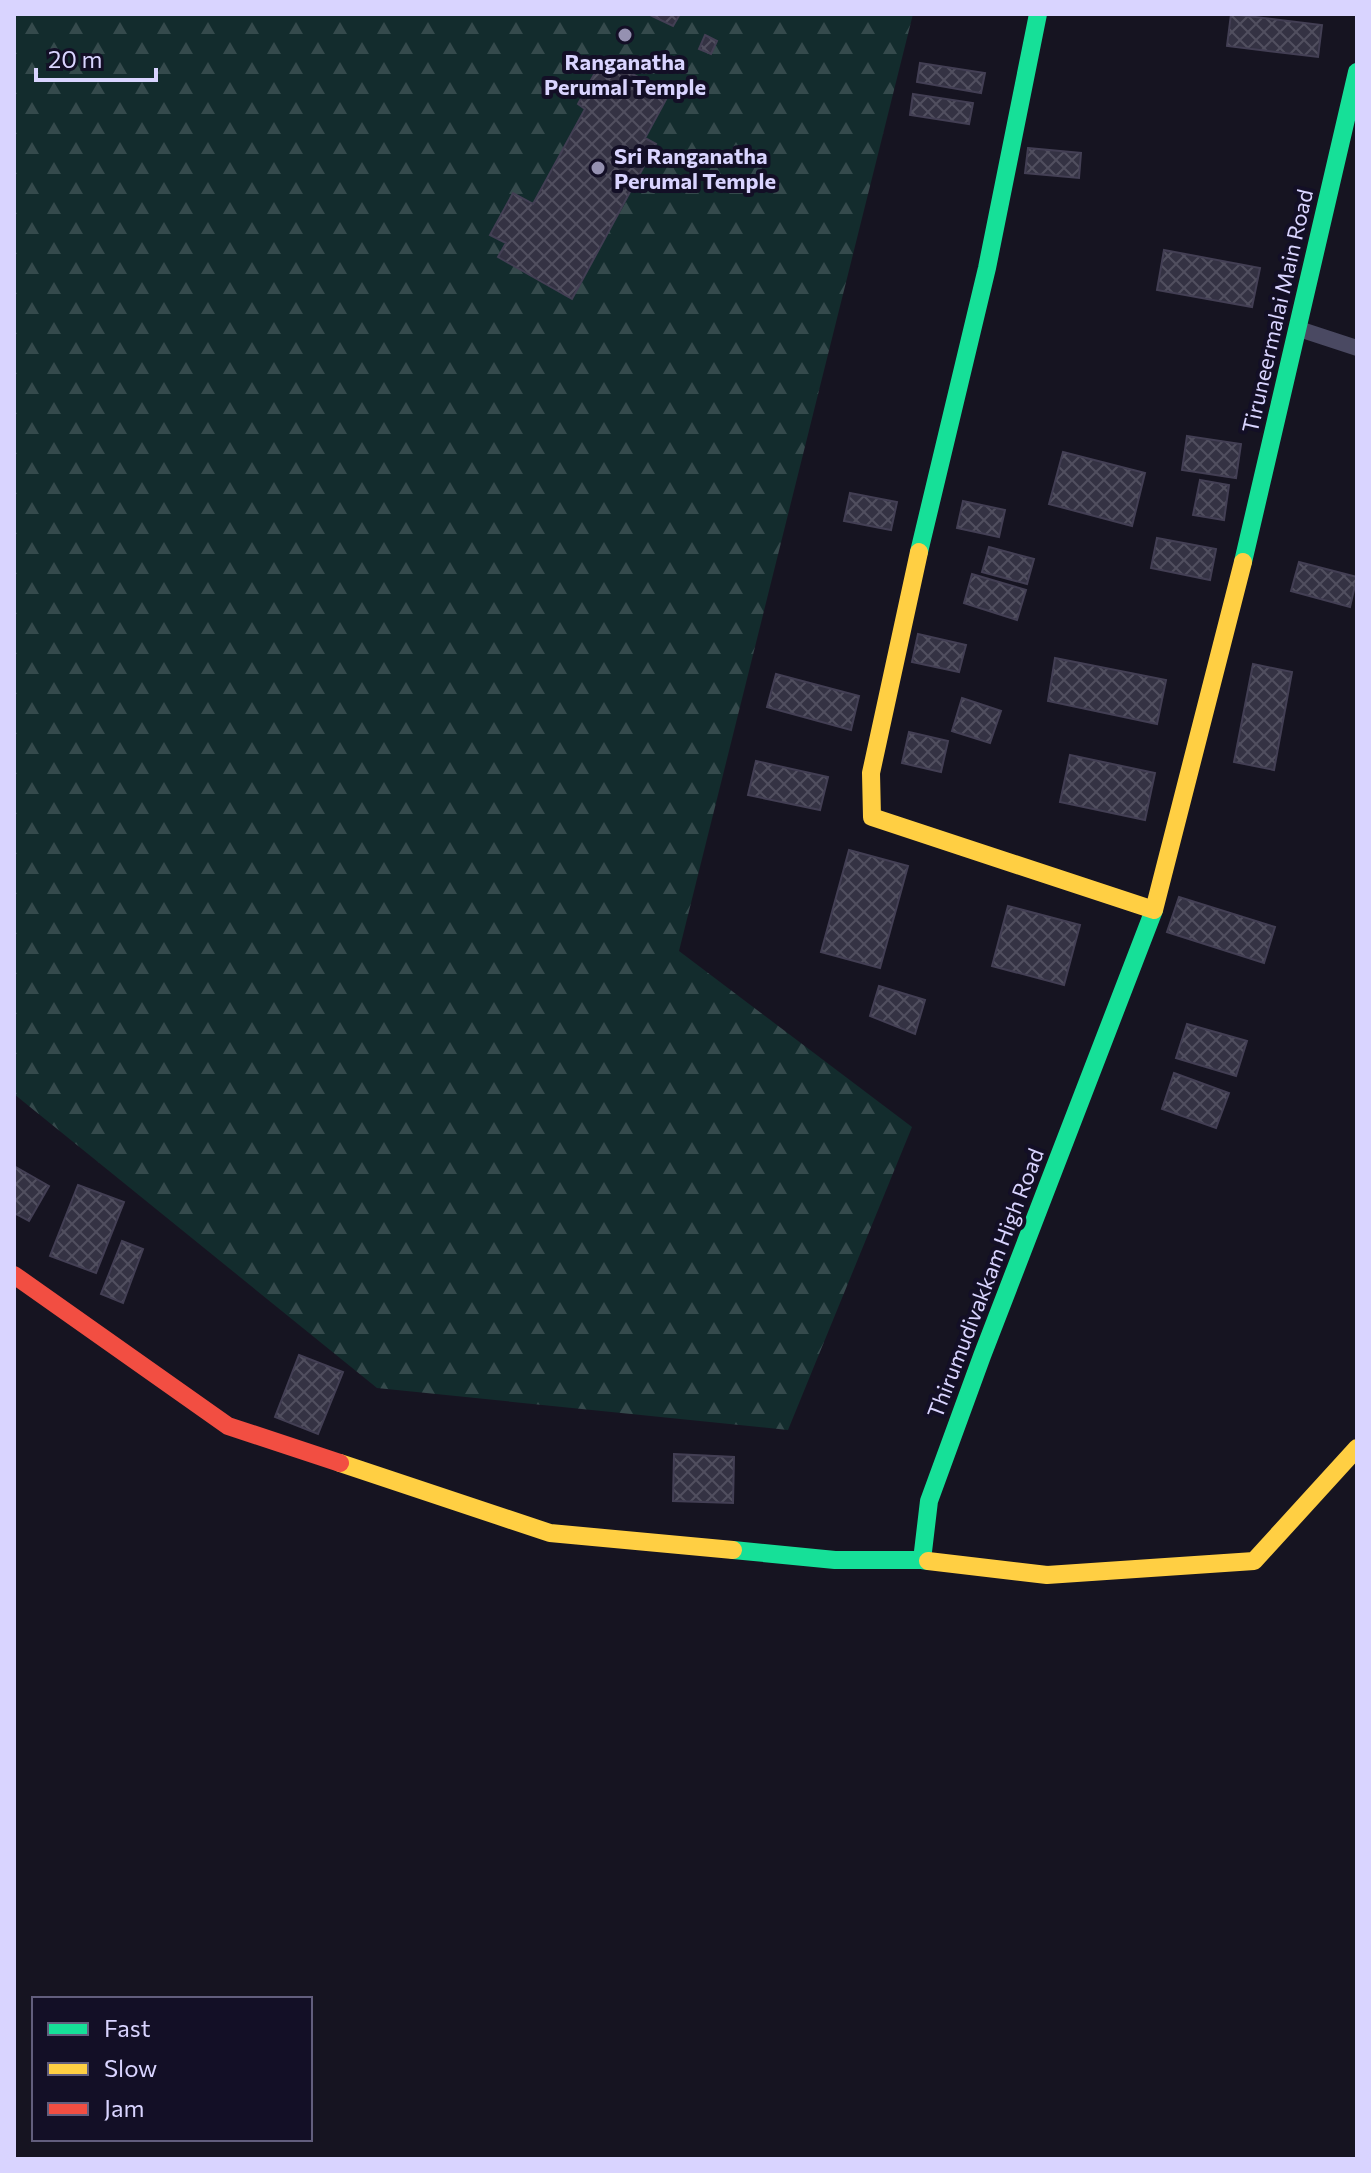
<svg xmlns="http://www.w3.org/2000/svg" width="1371" height="2173" viewBox="0 0 1371 2173" font-family="Commissioner,sans-serif">
	<defs>
		<pattern id="forest-firs" width="22" height="20" patternUnits="userSpaceOnUse" patternTransform="scale(2)"><rect width="22" height="20" fill="#132c2d"/><path d="M5 1l3.5 6h-7zM16 11l3.5 6h-7z" fill="#354a4c"/></pattern>
		<pattern id="building-cross-hatch" width="8" height="8" patternUnits="userSpaceOnUse" patternTransform="scale(2)"><rect width="8" height="8" fill="#343243"/><path d="M0 0l8 8M0 8l8-8" fill="none" stroke="#514f5f"/></pattern>
	</defs>
	<rect width="100%" height="100%" fill="#161421"/>
	<path fill="url(#forest-firs)" d="M14,14H913L679,951L912,1127L788,1430L377,1388L14,1094Z"/>
	<path fill="url(#building-cross-hatch)" stroke="#433f54" stroke-width="2" d="M648,14H680L673,26Z
		M1231,14L1322,25L1318,57L1227,46Z
		M705,35L717,41L711,54L699,49Z
		M603,58L669,94L645,138L656,144L572,299L498,257L506,243L490,235L513,193L533,204L585,109L578,104Z
		M920,63L985,73L981,93L917,82Z
		M913,94L973,103L969,124L910,115Z
		M1028,148L1081,153L1079,178L1025,173Z
		M1164,250L1260,268L1252,307L1157,290Z
		M1187,436L1241,444L1236,478L1182,470Z
		M1063,452L1145,473L1132,526L1049,504Z
		M1200,480L1229,485L1224,520L1193,515Z
		M850,493L897,502L891,530L844,521Z
		M963,501L1005,510L999,537L957,528Z
		M1157,538L1216,549L1210,580L1151,568Z
		M989,547L1034,559L1027,584L982,572Z
		M1299,562L1357,577L1350,607L1291,591Z
		M972,574L1026,590L1017,620L964,603Z
		M918,634L966,645L959,672L912,662Z
		M1055,658L1166,680L1157,724L1048,701Z
		M1253,664L1292,672L1274,770L1234,762Z
		M776,674L859,696L851,730L767,707Z
		M962,698L1001,711L990,743L952,731Z
		M909,732L948,741L941,772L902,763Z
		M1070,755L1155,773L1145,820L1060,802Z
		M756,761L828,777L820,810L748,795Z
		M849,850L908,866L880,968L821,952Z
		M1179,897L1275,927L1264,963L1167,932Z
		M1008,906L1080,925L1064,985L992,966Z
		M879,986L925,1000L915,1034L870,1016Z
		M1187,1024L1247,1041L1236,1076L1176,1058Z
		M1174,1073L1229,1093L1216,1128L1162,1109Z
		M14,1166L49,1186L29,1221L14,1213Z
		M78,1185L124,1202L96,1273L50,1256Z
		M122,1241L143,1249L123,1303L101,1294Z
		M299,1355L343,1372L318,1434L275,1417Z
		M674,1454L734,1457L733,1503L673,1501Z"/>
	<g fill="none" stroke-linecap="round" stroke-linejoin="round">
		<path stroke="#4a4962" stroke-width="16" d="M1299,329L1357,348"/>
		<path stroke="#16e098" stroke-width="18" d="M919,552L987,268L1038,14
			M1243,562L1357,72
			M733,1550L835,1560H922
			M928,1561L922,1560L929,1501L982,1356L1154,910"/>
		<path stroke="#ffcf43" stroke-width="18" d="M919,552L871,773L872,817L1154,910
			M1154,910L1243,562
			M340,1463L550,1533L733,1550
			M928,1561L1047,1575L1254,1561L1357,1448"/>
		<path stroke="#f24e42" stroke-width="18" d="M14,1275L228,1426L340,1463"/>
	</g>
	<g fill="#9591b1" stroke="#130f26" stroke-width="3">
		<circle cx="625" cy="35" r="8"/>
		<circle cx="598" cy="168" r="8"/>
	</g>
	<g text-anchor="middle" dominant-baseline="central" stroke-width="8" stroke-linejoin="round" paint-order="stroke">
		<g font-size="22" font-weight="bold" fill="#d9d4ff" stroke="#130f26">
			<text x="625" y="61">Ranganatha<tspan x="625" dy="25">Perumal Temple</tspan></text>
			<text x="614" y="155" text-anchor="start">Sri Ranganatha<tspan x="614" dy="25">Perumal Temple</tspan></text>
		</g>
		<g font-size="22" fill="#d9d4ff" stroke="#130f26">
			<text transform="translate(1277 311) rotate(-77)">Tiruneermalai Main Road</text>
			<text transform="translate(985 1283) rotate(-69)">Thirumudivakkam High Road</text>
		</g>
	</g>
	<rect width="1371" height="2173" fill="none" stroke="#d9d4ff" stroke-width="32"/>
	<rect x="32" y="1997" width="280" height="144" fill="#130f26" stroke="#625e7d" stroke-width="2"/>
	<rect x="48" y="2023" width="40" height="12" fill="#16e098" stroke="#625e7d" stroke-width="2"/>
	<text x="104" y="2037" font-size="24" fill="#d9d4ff">Fast</text>
	<rect x="48" y="2063" width="40" height="12" fill="#ffcf43" stroke="#625e7d" stroke-width="2"/>
	<text x="104" y="2077" font-size="24" fill="#d9d4ff">Slow</text>
	<rect x="48" y="2103" width="40" height="12" fill="#f24e42" stroke="#625e7d" stroke-width="2"/>
	<text x="104" y="2117" font-size="24" fill="#d9d4ff">Jam</text>
	<path d="M36 68v12h120v-12" fill="none" stroke="#d9d4ff" stroke-width="4"/>
	<text x="48" y="68" font-size="24" fill="#d9d4ff" stroke="#130f26" stroke-width="6" paint-order="stroke">20 m</text>
</svg>
